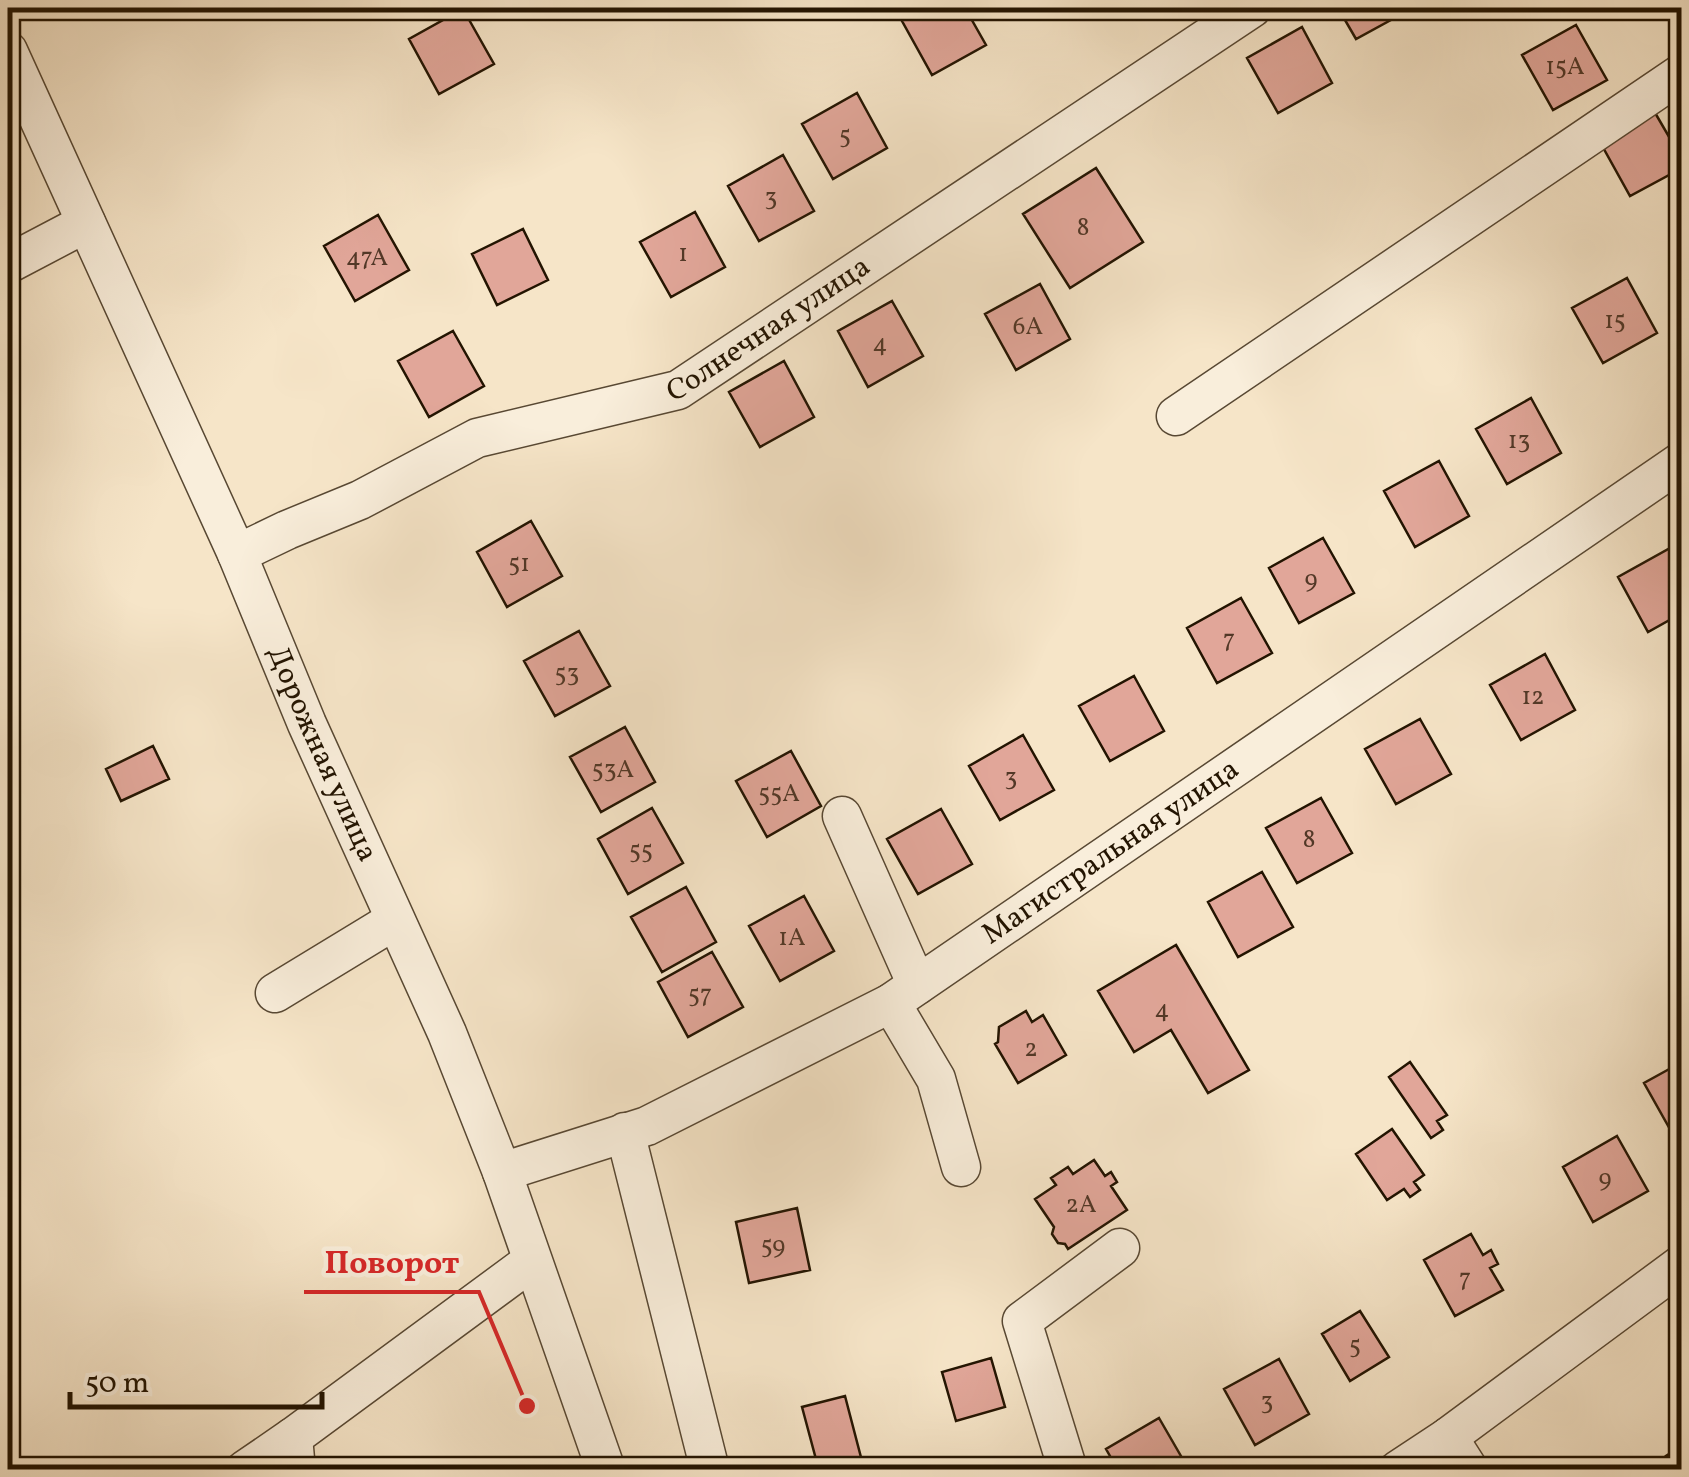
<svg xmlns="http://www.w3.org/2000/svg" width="1689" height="1477" viewBox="0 0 1689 1477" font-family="Vollkorn,serif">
	<rect width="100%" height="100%" fill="#f6e5c8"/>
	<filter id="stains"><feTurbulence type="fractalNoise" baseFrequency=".002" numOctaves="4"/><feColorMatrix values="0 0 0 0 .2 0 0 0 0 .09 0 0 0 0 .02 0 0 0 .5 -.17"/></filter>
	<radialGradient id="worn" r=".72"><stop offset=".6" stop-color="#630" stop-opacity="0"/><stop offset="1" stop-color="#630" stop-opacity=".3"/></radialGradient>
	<path fill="#e1a699" stroke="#231401" stroke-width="2.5" d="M925,8H965L986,45L932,75L902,21Z
		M1338,8H1410L1411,9L1356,39Z
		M463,9L494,64L439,94L409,39Z
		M1576,25L1607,80L1553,110L1522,55Z
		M1302,27L1332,83L1278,113L1247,58Z
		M857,93L887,148L833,179L802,124Z
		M1654,111L1682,159V168L1630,196L1600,142Z
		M783,155L814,211L759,241L728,186Z
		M1096,168L1143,242L1070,288L1023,214Z
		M695,212L725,267L671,297L640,242Z
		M378,215L409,270L355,301L324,246Z
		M523,229L548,280L497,305L472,254Z
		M1627,278L1657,333L1603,363L1572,308Z
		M1040,284L1070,339L1016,370L985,314Z
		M892,301L923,356L868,387L838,331Z
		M453,331L484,386L429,417L398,361Z
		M784,361L814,417L760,447L729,392Z
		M1531,398L1561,453L1507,484L1476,429Z
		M1439,461L1469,516L1415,547L1384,491Z
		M531,521L562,576L507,607L477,552Z
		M1323,538L1354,593L1299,623L1269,568Z
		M1672,547L1682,564V613L1648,632L1618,577Z
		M1241,598L1272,653L1217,683L1187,628Z
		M579,631L610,686L555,716L524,661Z
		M1545,654L1575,710L1521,740L1490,685Z
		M1134,676L1164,731L1110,761L1079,706Z
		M1420,719L1451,774L1396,804L1365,749Z
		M625,727L655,782L601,812L570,757Z
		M1023,735L1054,790L1000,820L969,766Z
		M153,746L169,779L121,801L106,769Z
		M791,751L821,806L767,837L736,781Z
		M1321,798L1352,853L1297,883L1266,828Z
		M652,808L683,863L628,894L598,839Z
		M941,809L972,864L918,894L887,839Z
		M1262,872L1293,927L1238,957L1208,902Z
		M686,887L716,942L662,972L631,917Z
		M804,896L834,951L780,981L749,926Z
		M1176,945L1249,1070L1208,1093L1171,1030L1134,1052L1098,991Z
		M712,952L743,1007L688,1037L658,982Z
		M1026,1011L1032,1022L1043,1015L1066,1055L1018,1083L995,1044L998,1042L999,1027Z
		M1410,1062L1447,1115L1437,1121L1443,1130L1431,1138L1389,1077Z
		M1682,1062V1134L1675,1138L1644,1083Z
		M1392,1129L1424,1175L1414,1182L1420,1190L1410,1197L1404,1189L1387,1200L1356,1154Z
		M1617,1136L1648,1191L1593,1222L1563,1167Z
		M1094,1160L1105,1176L1111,1172L1117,1182L1111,1186L1127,1210L1068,1249L1065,1244L1058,1243L1052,1234L1054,1227L1035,1199L1056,1185L1051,1178L1068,1167L1073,1174Z
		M797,1208L810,1270L749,1283L736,1222Z
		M1471,1234L1483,1255L1491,1250L1498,1264L1490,1268L1503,1290L1455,1316L1424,1260Z
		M1360,1311L1389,1357L1350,1381L1322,1334Z
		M991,1358L1005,1407L956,1421L942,1372Z
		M1279,1359L1309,1414L1255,1445L1224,1389Z
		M845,1396L863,1465L827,1470L825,1461L817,1463L802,1407Z
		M1159,1418L1189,1470H1118L1106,1449Z
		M1682,1446V1470H1675L1666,1456Z"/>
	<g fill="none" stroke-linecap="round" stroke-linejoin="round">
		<defs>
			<g id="minor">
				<path id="s1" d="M8,51L237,554L307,724L447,1033L502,1172L606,1470"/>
				<path d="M8,264L86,223"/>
				<path d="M1176,416L1682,73"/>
				<path id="s2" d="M237,554L287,530L360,500L477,438L678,390L1252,8"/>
				<path d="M842,816L917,985"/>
				<path d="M275,993L395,920"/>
				<path d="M891,1003L936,1079L961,1167"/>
				<path d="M625,1132L710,1470"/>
				<path id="s3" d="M502,1172L647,1126L891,1003L1682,461"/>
				<path d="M1448,1437L1469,1470"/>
				<path d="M245,1470L293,1437"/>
				<path d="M296,1470L293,1437L532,1261"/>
				<path d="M1068,1470L1022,1321L1120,1248"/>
				<path d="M1398,1470L1448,1437L1682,1264"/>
			</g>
		</defs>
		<use href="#minor" stroke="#584833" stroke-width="41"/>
		<use href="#minor" stroke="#f9eedb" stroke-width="38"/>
	</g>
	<g text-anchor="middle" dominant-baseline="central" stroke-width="9" stroke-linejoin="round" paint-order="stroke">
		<g font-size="25" fill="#523827">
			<text x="1565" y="67">15А</text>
			<text x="845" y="136">5</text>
			<text x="771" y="198">3</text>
			<text x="1083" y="228">8</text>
			<text x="683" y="254">1</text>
			<text x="367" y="258">47А</text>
			<text x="1615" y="321">15</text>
			<text x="1028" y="327">6А</text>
			<text x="880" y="344">4</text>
			<text x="1519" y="441">13</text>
			<text x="519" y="564">51</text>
			<text x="1311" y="580">9</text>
			<text x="1229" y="640">7</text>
			<text x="567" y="674">53</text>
			<text x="1533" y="697">12</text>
			<text x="613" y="770">53А</text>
			<text x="1011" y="778">3</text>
			<text x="779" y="794">55А</text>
			<text x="1309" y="840">8</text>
			<text x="641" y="851">55</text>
			<text x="792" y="938">1А</text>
			<text x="700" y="995">57</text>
			<text x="1162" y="1010">4</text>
			<text x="1031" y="1049">2</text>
			<text x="1605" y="1179">9</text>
			<text x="1081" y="1205">2А</text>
			<text x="773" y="1246">59</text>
			<text x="1465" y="1279">7</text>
			<text x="1355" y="1346">5</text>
			<text x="1267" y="1402">3</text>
		</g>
		<g font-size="30" fill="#231401" stroke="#f9eedb">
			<text stroke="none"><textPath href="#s2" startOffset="582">Солнечная улица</textPath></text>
			<text stroke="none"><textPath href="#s1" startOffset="770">Дорожная улица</textPath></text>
			<text stroke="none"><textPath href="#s3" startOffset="692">Магистральная улица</textPath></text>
		</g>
	</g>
	<path fill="none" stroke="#d62828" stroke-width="4" d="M527 1406L479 1292H304"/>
	<circle fill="#d62828" stroke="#f9eedb" stroke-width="4" cx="527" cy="1406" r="10"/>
	<g font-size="32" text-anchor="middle" font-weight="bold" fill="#d62828" stroke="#f9eedb" stroke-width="9" stroke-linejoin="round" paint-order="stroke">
		<text x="392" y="1273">Поворот</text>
	</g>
	<rect width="1689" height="1477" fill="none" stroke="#f6e5c8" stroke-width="40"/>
	<rect x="10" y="10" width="1669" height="1457" fill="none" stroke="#231401" stroke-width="5"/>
	<rect x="20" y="20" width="1649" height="1437" fill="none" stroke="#231401" stroke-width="2.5"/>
	<path d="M70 1392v15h252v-15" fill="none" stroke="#231401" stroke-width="5"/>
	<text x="85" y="1392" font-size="30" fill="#231401" stroke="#f9eedb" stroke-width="8" paint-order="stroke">50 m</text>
	<rect width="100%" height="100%" filter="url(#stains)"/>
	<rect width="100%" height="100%" fill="url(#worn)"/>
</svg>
